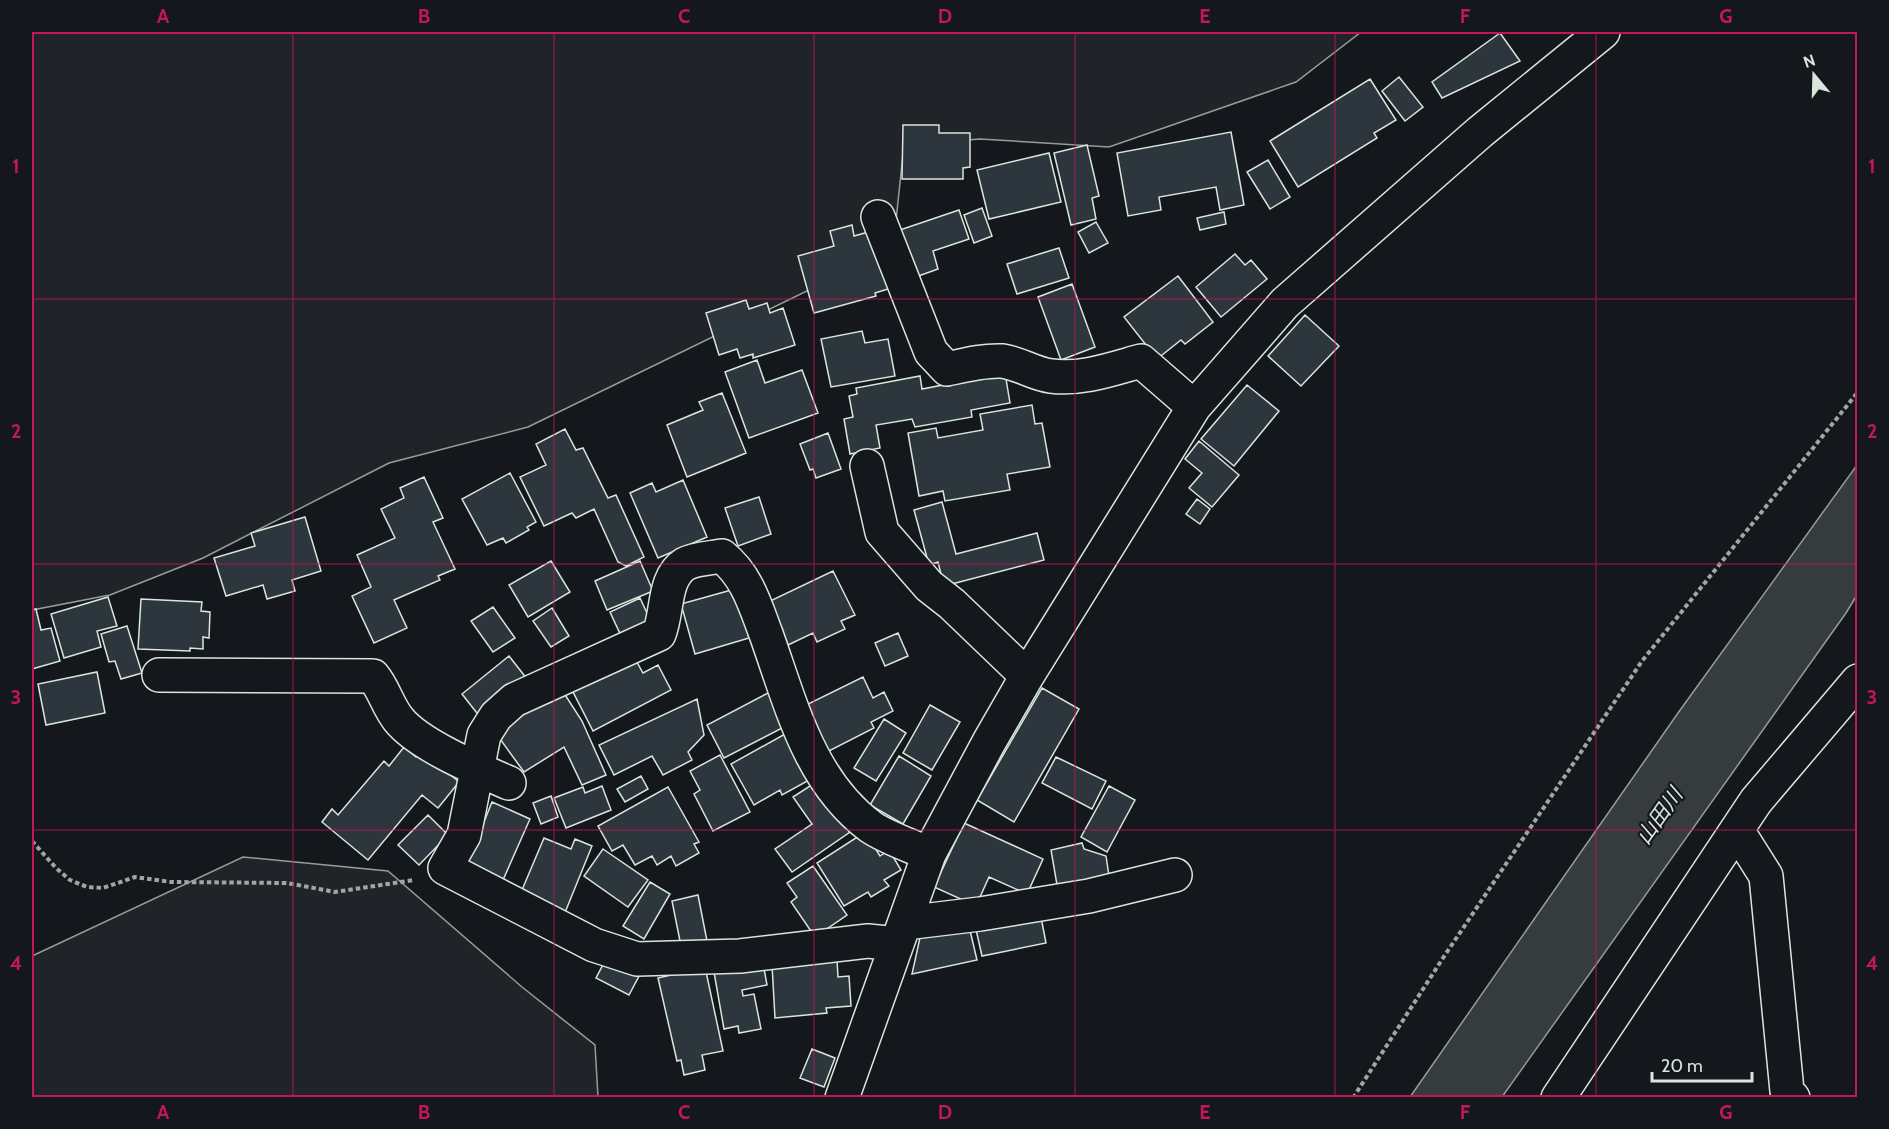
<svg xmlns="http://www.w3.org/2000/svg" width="1889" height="1129" viewBox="0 0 1889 1129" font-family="Cabin,'Noto Sans JP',sans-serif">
	<rect width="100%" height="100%" fill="#14181c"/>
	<path fill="#202428" stroke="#939e99" stroke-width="1.5" d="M32,32H1361L1296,82L1109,147L980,139L904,145L893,249L528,427L389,463L203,558L110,595L32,610Z
		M243,857L388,871L522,987L595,1045L598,1097H32V956Z"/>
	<path fill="#363b3e" stroke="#939e99" stroke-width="1.5" d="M1857,465V595L1846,613L1502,1097H1410L1678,713Z"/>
	<path fill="#2c363c" stroke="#d8e6dc" stroke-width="1.5" d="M1500,33L1520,61L1442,98L1432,82Z
		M1399,77L1423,107L1405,121L1382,91Z
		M1370,79L1396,120L1374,133L1377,138L1298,187L1270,141Z
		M903,125H939V133H970V167L963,168V179H902Z
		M1231,132L1244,205L1220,210L1216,187L1159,197L1161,210L1128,216L1117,153Z
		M1087,145L1099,196L1092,198L1096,219L1071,225L1054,153Z
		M1049,153L1061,202L989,219L977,170Z
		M1268,160L1290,197L1270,209L1247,172Z
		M982,208L992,236L974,243L964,215Z
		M959,210L969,239L933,251L938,269L910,279L894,232Z
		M1224,212L1226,224L1200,230L1197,218Z
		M1096,222L1108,243L1089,253L1078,232Z
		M852,225L854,236L872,231L888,289L875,293L876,296L814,313L798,256L834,246L830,231Z
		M1059,248L1069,278L1017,294L1007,264Z
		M1235,254L1245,265L1251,260L1267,279L1221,317L1196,287Z
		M1178,276L1213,322L1185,344L1181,340L1157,359L1124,317Z
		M1072,284L1095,347L1061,360L1038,297Z
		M746,300L749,309L767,303L770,313L783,308L795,345L753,358V354L740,358L737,349L719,355L706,313Z
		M1305,315L1339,346L1301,386L1268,356Z
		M862,331L865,343L888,339L895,376L831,387L821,339Z
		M757,360L765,383L802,370L818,413L749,438L725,372Z
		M1005,373L1010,403L971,410L972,417L915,427L912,419L876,425L880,448L850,454L844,419L853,417L849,396L857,394L856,388L920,376L922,389Z
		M1247,385L1279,411L1234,466L1201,439Z
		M722,393L746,453L687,477L667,425L703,410L699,402Z
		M1032,405L1035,424L1042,423L1050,467L1007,474L1010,490L945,501L943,491L919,496L908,433L936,428L938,438L983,430L980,414Z
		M565,429L576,450L583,448L608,498L616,495L644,557L626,566L618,562L594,509L576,518L572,513L544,526L520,477L546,465L536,444Z
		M828,433L841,469L816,478L813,469L810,470L800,444Z
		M1199,441L1239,475L1212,507L1189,488L1202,473L1185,459Z
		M510,473L536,522L527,527L529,530L506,543L503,538L487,545L462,499Z
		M424,477L443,518L433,522L455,569L438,576L440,580L394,600L407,628L374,643L352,596L371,587L357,555L395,538L381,509L404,498L400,488Z
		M683,480L707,537L658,558L630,493L652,483L656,492Z
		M759,497L771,534L738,546L725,508Z
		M1197,499L1210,509L1200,524L1186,514Z
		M942,502L956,554L1037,533L1044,560L944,586L938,562L929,565L914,510Z
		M305,517L321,571L292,580L295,591L267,599L263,585L226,596L214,558L255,546L251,533Z
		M551,561L570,592L528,617L509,585Z
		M640,561L653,591L607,610L595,581Z
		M833,571L855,615L841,621L845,629L817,642L813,633L788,645L768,602Z
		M735,589L749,638L695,654L681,604Z
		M108,597L117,626L97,631L101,647L64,658L51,614Z
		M640,598L653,626L623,640L610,612Z
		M141,599L202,602L201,611L210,612L209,638L203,637V649L190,648V651L138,649Z
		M493,607L515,638L493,652L471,621Z
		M552,608L569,636L551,647L533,621Z
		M36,609L41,630L51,628L60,661L32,669V610Z
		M127,626L142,673L121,679L115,661L109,662L101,634Z
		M898,633L908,656L885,666L875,643Z
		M633,655L643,673L658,665L671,690L593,731L571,688Z
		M509,656L527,679L480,717L462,694Z
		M97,672L105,713L46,725L38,684Z
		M863,677L873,698L884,692L893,711L871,722L874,728L825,753L802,707Z
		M560,687L582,721L606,775L582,785L564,747L524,772L495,732Z
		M1042,688L1079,709L1014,822L977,800Z
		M770,692L788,725L724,758L707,725Z
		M697,699L704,735L688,752L692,760L663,775L652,756L614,775L599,745Z
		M930,705L960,722L932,770L903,753Z
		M884,719L906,733L876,781L854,768Z
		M785,734L811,779L782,795L780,790L754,805L731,764Z
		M404,747L416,757L422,751L459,782L438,808L422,795L368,860L322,822L332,809L338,815L384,761L389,766Z
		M720,755L750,812L713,831L694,794L700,790L690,771Z
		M899,756L931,776L903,824L870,805Z
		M1056,757L1106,781L1092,809L1042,783Z
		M641,776L648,789L625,802L617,789Z
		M816,782L850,832L792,872L775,849L812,824L793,797Z
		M602,786L611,810L566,828L554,798L583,787L585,793Z
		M1109,786L1135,800L1107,852L1081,837Z
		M668,787L699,842L694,844L699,853L676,866L671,856L657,865L652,856L635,865L623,845L612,851L598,826Z
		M551,796L558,817L541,824L533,803Z
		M492,802L530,819L503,880L466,867Z
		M428,815L448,835L419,865L398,845Z
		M964,823L1043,859L1027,894L989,877L976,906L934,887Z
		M865,832L880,856L889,850L901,870L884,880L889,886L871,897L868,892L844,906L817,863Z
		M544,838L571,849L575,839L592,846L564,915L519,897Z
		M1082,843L1084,849L1106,856L1109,876L1057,885L1051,850Z
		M603,849L648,880L628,907L584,876Z
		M813,866L847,915L815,937L791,902L797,897L787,883Z
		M650,882L670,894L644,939L623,926Z
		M698,895L707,941L681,946L672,901Z
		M1040,912L1046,943L982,956L975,925Z
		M968,922L977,960L912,974L921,933Z
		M606,959L639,976L629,995L596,978Z
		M837,960L838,977L849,976L851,1006L826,1008L827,1013L775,1018L772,965Z
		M763,963L767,985L742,990L743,996L754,994L761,1029L739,1033L738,1026L724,1029L714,972Z
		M705,967L723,1051L702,1055L705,1070L684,1075L681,1060L677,1061L658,978Z
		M812,1049L835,1058L824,1087L800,1078Z"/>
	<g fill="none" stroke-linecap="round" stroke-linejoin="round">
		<defs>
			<path id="minor" d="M878,217L931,352L947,369C965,365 984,360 1002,361C1019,363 1034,374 1051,376C1082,380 1112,369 1141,361L1194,407
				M867,466L882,532L929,586L952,604L1027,676
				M159,675L373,676C384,689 388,707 399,720C419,745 479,770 509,783
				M1737,830L1766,876L1787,1091L1793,1098
				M905,923L980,914L1089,896L1175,875
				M897,944L868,941L740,956L637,959L594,945L445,868L464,835L484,735L496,716L514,700L659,634C668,612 663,578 685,564C694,559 711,558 722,556C747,576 755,605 766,634C791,704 809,781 871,827C887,838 912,846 929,854
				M842,1098L929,854L989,742L1027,676L1194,407L1285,303L1480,132L1603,32
				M1558,1098L1756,801L1858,681"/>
		</defs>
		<use href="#minor" stroke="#d8e6dc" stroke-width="36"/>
		<path stroke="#9da8a2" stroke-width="4" stroke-dasharray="4.5 3" stroke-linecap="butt" d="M32,841L56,868L70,880L87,887L103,888L135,877L171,882L287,883L335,892L414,880
			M1353,1098L1443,958L1642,661L1858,392"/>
		<use href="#minor" stroke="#14181c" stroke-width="33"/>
	</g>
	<path fill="none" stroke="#c2185b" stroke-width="1.5" stroke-opacity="0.55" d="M293,32V1098M554,32V1098M814,32V1098M1075,32V1098M1335,32V1098M1596,32V1098M32,299H1858M32,564H1858M32,830H1858"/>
	<g text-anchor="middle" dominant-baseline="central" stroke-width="4.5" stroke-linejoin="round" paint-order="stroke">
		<g font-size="21" font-style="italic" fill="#d8e6dc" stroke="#14181c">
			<text transform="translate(1659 816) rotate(-55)">山田川</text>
		</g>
	</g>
	<rect width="1889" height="1129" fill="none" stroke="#14181c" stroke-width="66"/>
	<g transform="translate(1814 75) rotate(341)" stroke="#14181c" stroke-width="4.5" paint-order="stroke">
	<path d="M0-4.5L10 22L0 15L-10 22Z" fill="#d8e6dc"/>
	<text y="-9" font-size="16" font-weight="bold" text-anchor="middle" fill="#d8e6dc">N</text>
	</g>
	<path d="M1652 1072v9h100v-9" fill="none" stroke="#d8e6dc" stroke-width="3"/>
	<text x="1661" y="1072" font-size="18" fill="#d8e6dc" stroke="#14181c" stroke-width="4.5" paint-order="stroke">20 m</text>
	<rect x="33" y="33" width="1823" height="1063" fill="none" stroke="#c2185b" stroke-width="2"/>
	<g font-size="20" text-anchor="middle" font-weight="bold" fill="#c2185b">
		<text x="163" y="23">A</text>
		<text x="424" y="23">B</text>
		<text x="684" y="23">C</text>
		<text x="945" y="23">D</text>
		<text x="1205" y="23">E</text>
		<text x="1465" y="23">F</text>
		<text x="1726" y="23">G</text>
		<text x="16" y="173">1</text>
		<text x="1872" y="173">1</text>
		<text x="16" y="438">2</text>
		<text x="1872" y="438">2</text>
		<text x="16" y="704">3</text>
		<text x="1872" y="704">3</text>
		<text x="16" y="970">4</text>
		<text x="1872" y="970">4</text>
		<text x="163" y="1119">A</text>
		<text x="424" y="1119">B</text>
		<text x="684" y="1119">C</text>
		<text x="945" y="1119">D</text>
		<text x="1205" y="1119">E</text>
		<text x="1465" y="1119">F</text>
		<text x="1726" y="1119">G</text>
	</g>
</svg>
